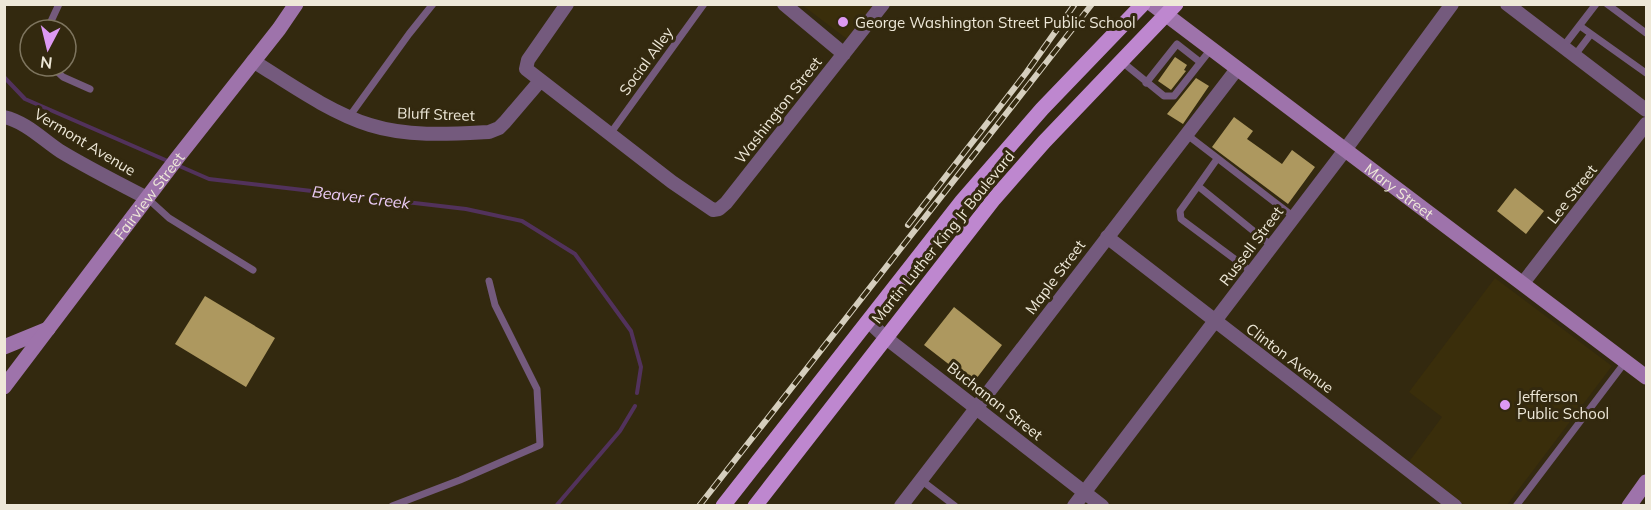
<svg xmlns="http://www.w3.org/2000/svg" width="1651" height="510" viewBox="0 0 1651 510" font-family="Mulish,sans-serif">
	<rect width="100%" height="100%" fill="#33290f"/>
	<path fill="#3a2e0b" d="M802,5H874L847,39Z
		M1495,278L1612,366L1507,505H1465L1408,463L1442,417L1409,392Z"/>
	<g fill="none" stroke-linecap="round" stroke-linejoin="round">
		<path stroke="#52325c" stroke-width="4" d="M4,77L25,99L170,162
			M177,165L209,179L466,209L522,221L575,254L631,331L641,367L637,393
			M556,506L620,431L635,406"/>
	</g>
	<path fill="#ad985f" d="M1175,57L1187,65L1184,70L1186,71L1171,90L1158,81Z
		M1196,78L1209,86L1183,124L1167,114Z
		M1234,117L1253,131L1247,139L1282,164L1292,150L1315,167L1288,204L1212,147Z
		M1515,188L1544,211L1526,234L1497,211Z
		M205,296L275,338L246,387L175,344Z
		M954,307L1002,345L973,383L924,345Z"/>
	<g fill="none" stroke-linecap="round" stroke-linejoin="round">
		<path stroke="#745a7d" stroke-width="7" d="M1607,4L1646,33
			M1580,26L1646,73
			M47,30L59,4
			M1563,47L1596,4
			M1575,55L1591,34
			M1121,61L1164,96H1174L1211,49
			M51,66L63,77L90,89
			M1146,83L1177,44L1200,62
			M349,117L409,34L433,4
			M610,134L704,4
			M1186,134L1294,217
			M1198,186L1217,159
			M147,198L169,218L253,270
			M1252,272L1181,219L1180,211L1198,186L1272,246
			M921,480L955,506
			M392,506L460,480L540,445L537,389L495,305L489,281
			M1516,506L1626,361"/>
		<path stroke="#745a7d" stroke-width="14" d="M567,4L528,60L526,69L672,182L713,210L719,209L726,203L883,4
			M784,4L844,54
			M1507,4L1646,110
			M253,61C290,84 329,112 370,125C408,137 451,134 489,132L499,128L505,122L540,81
			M4,117C26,122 42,139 60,151C88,168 118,183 147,198
			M1107,237L1455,506
			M1523,283L1646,124
			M868,321L886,338L1102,506
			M901,506L1237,69
			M1074,506L1345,150L1452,4"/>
		<g stroke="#9e73ab" stroke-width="15">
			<path id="s1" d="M1152,4L1646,377"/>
			<path d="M4,347L48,329"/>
			<path id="s2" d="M4,387L178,157L279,29L296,4"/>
			<path d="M1629,506L1646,482"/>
		</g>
		<path stroke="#be87cf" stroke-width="15" d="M723,506L962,201L1042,109L1143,4
			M755,506L994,199L1044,142L1176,4"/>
		<defs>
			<path id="rail" d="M908,225L1026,73L1075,4
				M699,506L1092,4"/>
		</defs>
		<use href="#rail" stroke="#d5cebd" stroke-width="6"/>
		<use href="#rail" stroke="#33290f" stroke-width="4" stroke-dasharray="11" stroke-linecap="butt"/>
	</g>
	<g fill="#dd99f3" stroke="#33290f" stroke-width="2">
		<circle cx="843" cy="22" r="6"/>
		<circle cx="1505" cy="405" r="6"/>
	</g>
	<g text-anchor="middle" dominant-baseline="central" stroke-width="6" stroke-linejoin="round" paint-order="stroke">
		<g font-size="15" fill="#eee8d8" stroke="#33290f" text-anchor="start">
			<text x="855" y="22">George Washington Street Public School</text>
			<text x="1517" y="396">Jefferson<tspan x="1517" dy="17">Public School</tspan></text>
		</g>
		<g font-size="15" fill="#eee8d8" stroke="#33290f">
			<text transform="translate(646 61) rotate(-54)">Social Alley</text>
			<text transform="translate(778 110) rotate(-52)">Washington Street</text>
			<text transform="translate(436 114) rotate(2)">Bluff Street</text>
			<text transform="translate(85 142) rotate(31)">Vermont Avenue</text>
			<text stroke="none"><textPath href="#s1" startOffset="310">Mary Street</textPath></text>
			<text transform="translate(1572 194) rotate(-52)">Lee Street</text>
			<text stroke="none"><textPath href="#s2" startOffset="240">Fairview Street</textPath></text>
			<text transform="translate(943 237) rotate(-51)">Martin Luther King Jr Boulevard</text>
			<text transform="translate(1251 246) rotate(-53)">Russell Street</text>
			<text transform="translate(1055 277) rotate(-53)">Maple Street</text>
			<text transform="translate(1290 358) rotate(37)">Clinton Avenue</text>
			<text transform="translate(995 401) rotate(38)">Buchanan Street</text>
		</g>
		<g font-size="16" font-style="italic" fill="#ecccf6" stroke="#33290f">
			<text transform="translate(361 197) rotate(7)">Beaver Creek</text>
		</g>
	</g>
	<rect width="1651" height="510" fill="none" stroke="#eee8d8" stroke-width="12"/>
	<g transform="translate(48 48) rotate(187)"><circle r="28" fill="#33290f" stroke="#7e755f" stroke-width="1.5"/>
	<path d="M0-4.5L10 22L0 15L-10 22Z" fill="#dd99f3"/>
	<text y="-9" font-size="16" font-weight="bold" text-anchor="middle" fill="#eee8d8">N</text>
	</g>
</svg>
